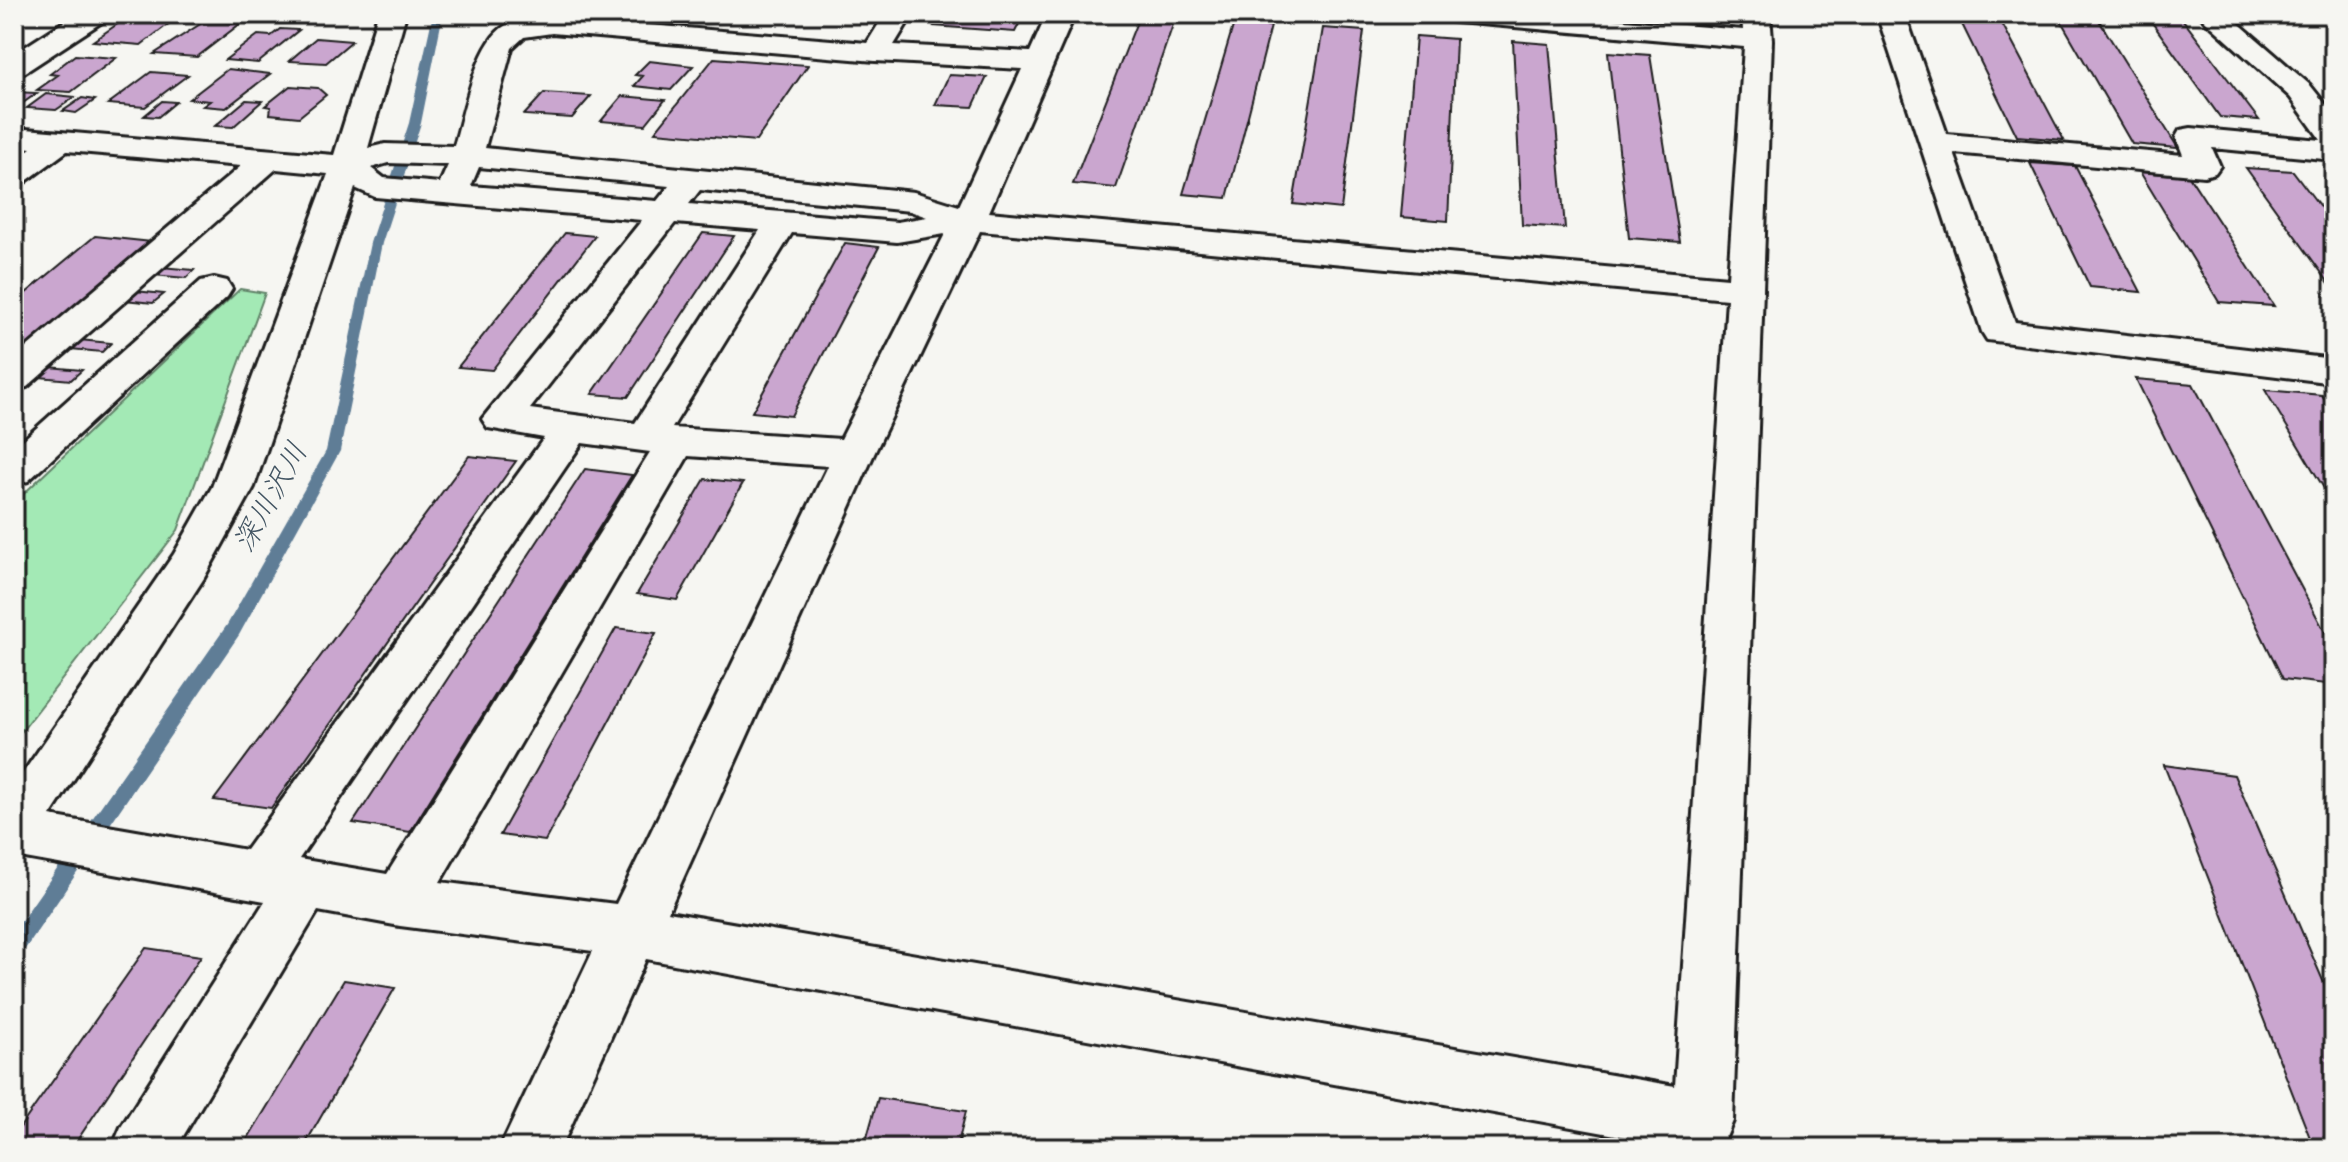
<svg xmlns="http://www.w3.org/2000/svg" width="2348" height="1162" viewBox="0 0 2348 1162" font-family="'Gochi Hand','Klee One',sans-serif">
	<rect width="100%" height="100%" fill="#f6f6f2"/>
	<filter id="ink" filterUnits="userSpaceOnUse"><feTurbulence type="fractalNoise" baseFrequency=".0125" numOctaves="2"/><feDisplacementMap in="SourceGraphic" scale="16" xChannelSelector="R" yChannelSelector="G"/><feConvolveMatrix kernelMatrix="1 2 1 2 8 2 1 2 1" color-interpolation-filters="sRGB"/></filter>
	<g filter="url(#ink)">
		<path fill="#a3e9b5" stroke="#608268" stroke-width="2" d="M240,289L265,293L178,530L14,741V503Z"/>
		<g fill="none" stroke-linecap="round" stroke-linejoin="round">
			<path fill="#5f7d96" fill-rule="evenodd" d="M433,14H443L421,123L382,243L340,451L239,635L21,955L14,957V931L227,625L326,451L370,243L409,123Z"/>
		</g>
		<path fill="#caa6cf" stroke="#1c1c1c" stroke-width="2" d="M941,14H1024L1015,32L934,26Z
			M1140,14L1176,16L1116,188L1073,184Z
			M1957,14H1997L2064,140L2017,136Z
			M2057,14H2095L2178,148L2132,144Z
			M2146,14L2180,16L2259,120L2220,117Z
			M129,16L175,19L141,45L93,41Z
			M205,21L241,23L197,57L154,54Z
			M1234,23L1271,26L1227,198L1183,194Z
			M1323,28L1364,31L1341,209L1293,204Z
			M280,29L299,30L258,63L225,60L258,35L271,36Z
			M1416,36L1456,39L1448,221L1401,217Z
			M316,38L352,41L326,63L289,61Z
			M1513,41L1549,44L1565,228L1522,225Z
			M1608,52L1650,55L1680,242L1629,238Z
			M75,55L116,58L71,92L37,90L58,75L50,74Z
			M714,58L808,65L756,141L655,132Z
			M649,61L693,66L671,90L634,86L643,76L635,75Z
			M228,69L270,74L226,108L203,106L210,101L189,99Z
			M151,72L188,75L145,107L108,104Z
			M949,75L987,77L973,107L935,105Z
			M290,86L318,88L326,95L299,117L270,114L271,107L265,106Z
			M14,92L37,93L23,103L14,102Z
			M544,93L591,96L572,118L524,115Z
			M46,94L75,97L56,110L27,108Z
			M622,96L665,100L645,125L601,121Z
			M82,98L95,100L76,113L63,111Z
			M246,100L262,101L233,127L215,126Z
			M162,101L176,102L158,117L144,116Z
			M2030,163L2075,166L2141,292L2090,287Z
			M2246,168L2293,171L2334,225V290Z
			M2140,172L2189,176L2274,306L2219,302Z
			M565,233L595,236L492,370L458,367Z
			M703,233L734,236L628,397L592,394Z
			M95,236L152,242L14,361V303Z
			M845,243L879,247L791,416L752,412Z
			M161,267L194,270L186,278L152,275Z
			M135,291L164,294L153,303L124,300Z
			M79,340L111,343L102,352L70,349Z
			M49,367L82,370L71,380L39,377Z
			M2136,379L2193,384L2334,649V685L2283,679Z
			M2265,390L2322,395L2334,413V505Z
			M469,456L516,461L271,808L214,800Z
			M585,469L632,475L410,832L353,823Z
			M705,479L743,483L677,600L637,594Z
			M616,628L656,633L545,841L500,835Z
			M2164,765L2234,775L2334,1006V1148H2314Z
			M146,948L201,956L72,1148H14V1136Z
			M344,980L395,988L303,1148H242Z
			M878,1098L966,1111L957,1148H864Z"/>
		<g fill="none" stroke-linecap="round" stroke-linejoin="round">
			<defs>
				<path id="minor" d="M76,14H109L105,20L24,73L14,76V54Z
					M378,14H406L368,148L385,144L454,146C464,114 477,36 509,24C521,18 538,19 552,17L867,43L885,14H913L894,45L1030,52L1047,14H1075L989,212L1728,278L1744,47L1456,22L1446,20L1442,14H1552L1743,30L1742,14H1770L1772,40L1733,1121L1724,1142L1710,1148H1687L646,959L561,1148H500L593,951L400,926L318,911L176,1148H112L121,1127L265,901L14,856V786L174,554L212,487L328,174L276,169L27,387L14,390V358L241,166L67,151L25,182L14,185V160L31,148L14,146V128L334,155ZM552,33L875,61L1022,69L959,206L914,192L485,148L512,48L524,37ZM388,163L448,165L440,183L384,178L371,168ZM479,167L669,186L657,201L471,186ZM355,188L375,197L642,220L482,419L488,428L544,438L246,850L50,816L204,578L254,487ZM700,190L910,211L927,217L897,222L689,204ZM675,223L760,230L635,423L530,409ZM980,231L1727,299L1675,1086L668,912L874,454ZM792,233L897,242L945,234L841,439L672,428ZM582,443L650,452L387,874L299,859ZM688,456L828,466L616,904L440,882Z
					M1877,14H1905L1947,134L2183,155L2176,137L2180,130L2191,128L2321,140L2290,97L2198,14H2228L2310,85L2334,115V160L2212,148L2220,166L2215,173L2204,176L1954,153L2015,322L2334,359V383L1987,340L1982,332Z
					M214,278L227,281L232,289L227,297L28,481L14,485V448L201,281Z"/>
			</defs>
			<use href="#minor" stroke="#1c1c1c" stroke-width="6"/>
			<use href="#minor" fill="#f6f6f2" fill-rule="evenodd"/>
		</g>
	</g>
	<g text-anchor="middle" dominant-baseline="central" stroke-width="7" stroke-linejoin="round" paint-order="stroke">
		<g font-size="30" font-style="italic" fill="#435563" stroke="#f6f6f2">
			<text transform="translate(274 499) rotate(-61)">深川沢川</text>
		</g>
	</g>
	<rect width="2348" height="1162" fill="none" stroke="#f6f6f2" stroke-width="48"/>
	<rect x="24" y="24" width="2300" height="1114" fill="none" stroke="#1c1c1c" stroke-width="3" filter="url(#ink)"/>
</svg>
